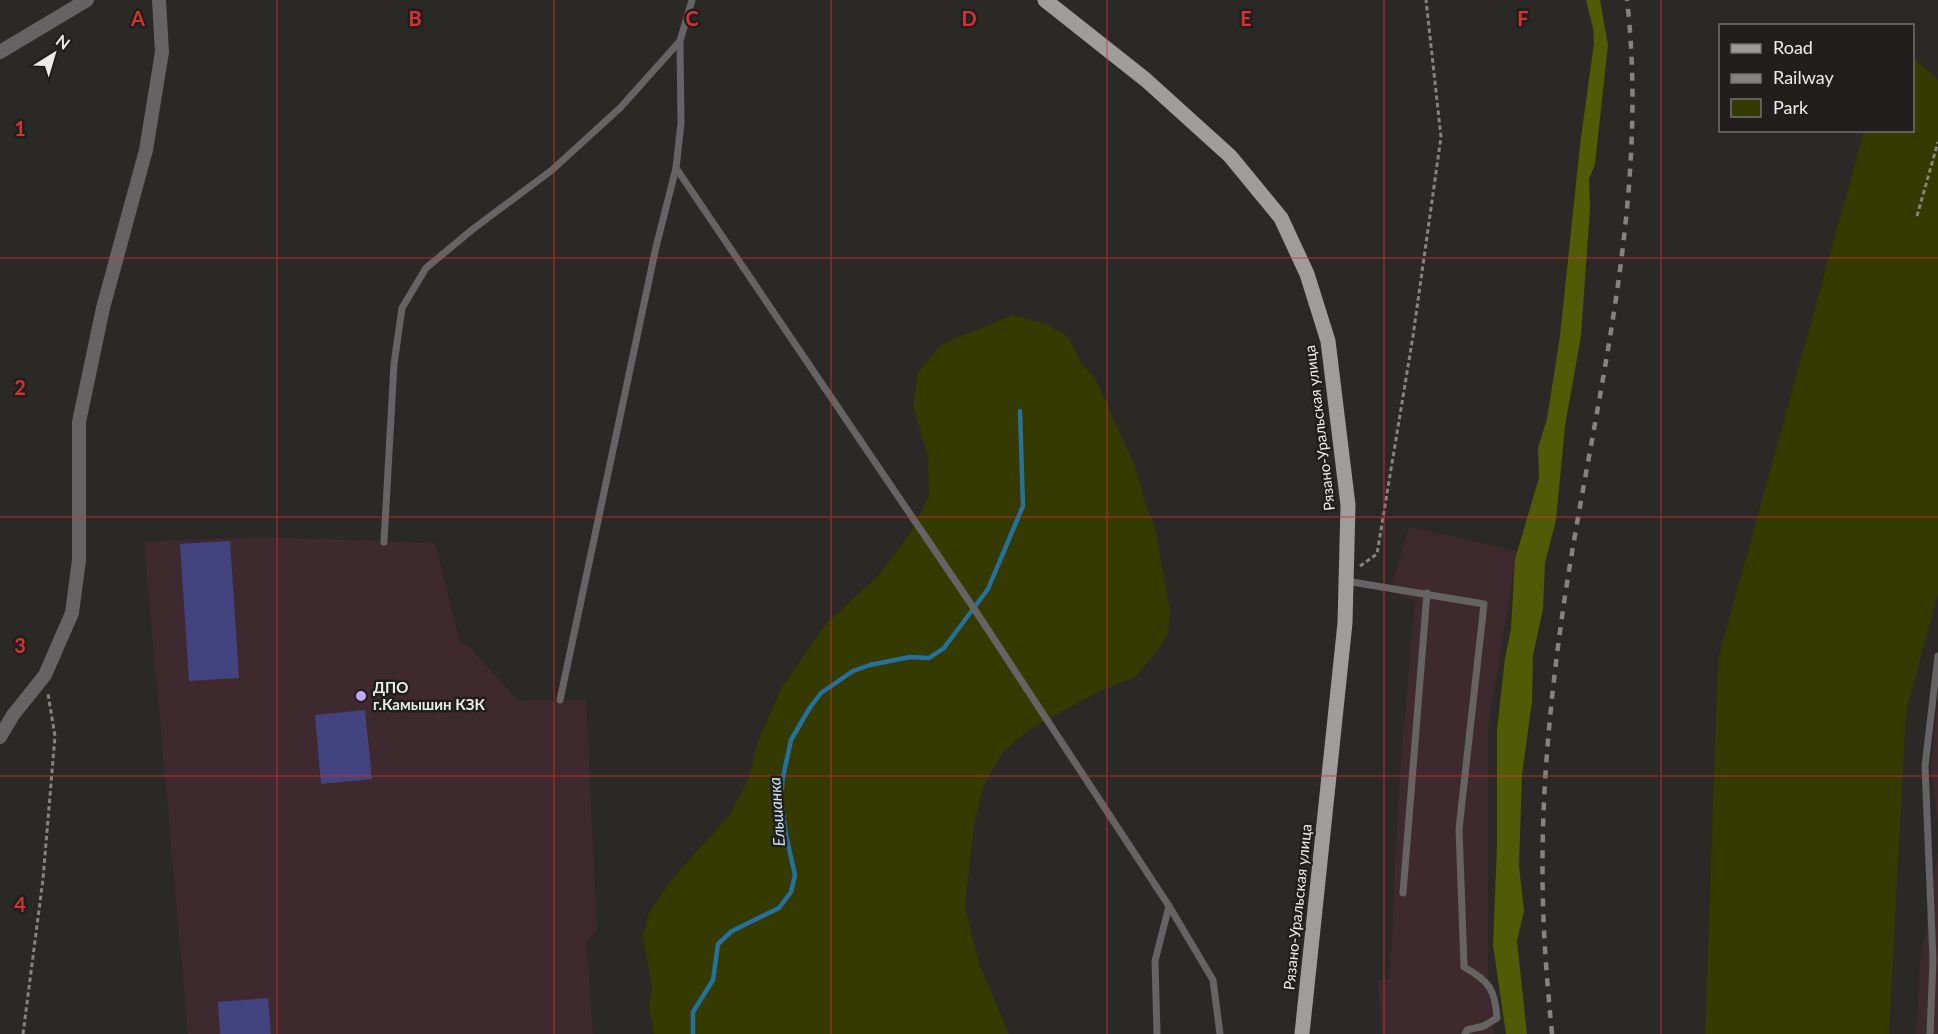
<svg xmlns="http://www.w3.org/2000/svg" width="1938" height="1034" viewBox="0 0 1938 1034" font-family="Lato,sans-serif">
	<rect width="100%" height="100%" fill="#2b2926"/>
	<path fill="#3e2a2e" d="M1409,527L1517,551L1488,728V975L1494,1034H1382L1378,980L1390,979L1399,785L1415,600L1390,592Z
		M254,537L435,543L460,643L469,646L518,701L586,700L597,930L586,941L593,1034H188L144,542Z
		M1938,698V827L1931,765Z
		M1938,851V1034H1916L1920,965Z"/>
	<path fill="#343a00" d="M1913,57L1938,80V593L1906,713L1889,1034H1705L1718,659L1864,131L1912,130Z
		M1012,315L1049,325L1068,337L1082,364L1095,378L1135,466L1146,506L1154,523L1170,610L1169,630L1161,646L1135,677L1100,691L1033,727L1003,752L984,785L974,826L965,906L979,963L1009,1034H654L649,1006L652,988L643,937L648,915L668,884L731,813L749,778L758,741L782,687L826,624L878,576L911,532L929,496L928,456L913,406L918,372L941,345Z"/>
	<path fill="#515a04" d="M1586,0H1600L1608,45L1595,164L1589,179L1590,209L1581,336L1565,426L1556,520L1545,563L1543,609L1533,655L1532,701L1522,775L1519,866L1524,911L1517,941L1527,1034H1506L1493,945L1497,846V730L1505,658L1511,629L1515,559L1539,478L1538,448L1547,419L1560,336L1580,145L1594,43L1593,28Z"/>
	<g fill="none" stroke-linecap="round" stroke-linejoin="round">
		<path stroke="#25709c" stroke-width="4.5" d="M693,1034V1012L713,980L718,944L732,931L779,908L791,892L795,875L786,835L781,797L783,777L791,740L809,709L821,693L853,671L870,665L910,657L929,658L944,648L988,589L1023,506L1020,411"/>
	</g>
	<path fill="#434380" d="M230,541L239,678L189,681L180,544Z
		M365,710L372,779L321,784L315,715Z
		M268,998L271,1034H220L218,1002Z"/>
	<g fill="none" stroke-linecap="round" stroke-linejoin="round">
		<path stroke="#858481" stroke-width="3" stroke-dasharray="4.5 3" stroke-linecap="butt" d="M1917,216L1938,142
			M1360,566L1377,554L1413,336L1441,137L1426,0
			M23,1034L43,879L55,736L48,694"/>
		<path stroke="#656363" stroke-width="7" d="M676,168L975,610L1169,906L1213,980L1220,1034
			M384,542L394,364L402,308L426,268L473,229L552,170L620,108L680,41
			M1346,581L1484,604L1459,829L1464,967C1489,981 1495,989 1497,1018L1484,1026L1467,1030L1465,1034
			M560,700L656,247L676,168L681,123L680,41L692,0
			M1403,893L1427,593
			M1157,1034L1155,961L1169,906
			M1930,1034L1933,960L1925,766L1938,656"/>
		<path stroke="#656363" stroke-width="14" d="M0,52L87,0
			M0,737L13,715L45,675L72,613L79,560V422L103,308L146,150L162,52L159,0"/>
		<path stroke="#a09c9c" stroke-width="15" d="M1045,0L1146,80L1230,156L1281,218L1307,274L1328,341L1348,505L1345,623L1302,1034"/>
		<path stroke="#848380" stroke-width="4.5" stroke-dasharray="8 8" stroke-linecap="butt" d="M1552,1034C1548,991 1544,947 1543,904C1540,801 1550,698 1565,596C1595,399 1650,200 1627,0"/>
	</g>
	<path fill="none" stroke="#d73232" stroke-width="1.5" stroke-opacity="0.55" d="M277,0V1034M554,0V1034M831,0V1034M1107,0V1034M1384,0V1034M1661,0V1034M0,258H1938M0,517H1938M0,776H1938"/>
	<circle fill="#bfa9f4" stroke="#211f1d" stroke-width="2" cx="361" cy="696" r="6"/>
	<g text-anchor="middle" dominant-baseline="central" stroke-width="5" stroke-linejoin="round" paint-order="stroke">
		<g font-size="15" fill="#edecea" stroke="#211f1d">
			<text transform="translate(1319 428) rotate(-97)">Рязано-Уральская улица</text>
			<text transform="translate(1297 907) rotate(-84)">Рязано-Уральская улица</text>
		</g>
		<g font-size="15" font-weight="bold" fill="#edecea" stroke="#211f1d" text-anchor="start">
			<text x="373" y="687">ДПО<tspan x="373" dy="17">г.Камышин КЗК</tspan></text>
		</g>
		<g font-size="16" font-style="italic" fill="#d4e6f3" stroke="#211f1d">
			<text transform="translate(776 812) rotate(-94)">Ельшанка</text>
		</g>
	</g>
	<g font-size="20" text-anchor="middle" font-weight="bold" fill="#d73232" stroke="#211f1d" stroke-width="5" stroke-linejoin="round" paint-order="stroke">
		<text x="138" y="26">A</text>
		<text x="415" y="26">B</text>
		<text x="692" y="26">C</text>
		<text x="969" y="26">D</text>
		<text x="1246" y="26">E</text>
		<text x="1523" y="26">F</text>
		<text x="20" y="136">1</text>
		<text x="20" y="395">2</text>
		<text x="20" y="653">3</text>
		<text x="20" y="912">4</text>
	</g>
	<rect x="1719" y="24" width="195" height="108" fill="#211f1d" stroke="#73716f" stroke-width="1.5"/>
	<rect x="1731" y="44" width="30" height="9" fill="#a09c9c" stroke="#73716f" stroke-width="1.5"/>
	<text x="1773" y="54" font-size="18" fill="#edecea">Road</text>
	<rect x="1731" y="74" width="30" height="9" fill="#848380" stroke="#73716f" stroke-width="1.5"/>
	<text x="1773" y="84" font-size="18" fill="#edecea">Railway</text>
	<rect x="1731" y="99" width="30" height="18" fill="#343a00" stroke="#73716f" stroke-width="1.5"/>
	<text x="1773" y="114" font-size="18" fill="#edecea">Park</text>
	<g transform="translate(54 54) rotate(37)" stroke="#211f1d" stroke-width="4.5" paint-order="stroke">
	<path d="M0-4.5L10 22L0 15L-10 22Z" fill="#edecea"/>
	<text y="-9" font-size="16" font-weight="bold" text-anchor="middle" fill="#edecea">N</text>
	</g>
</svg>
